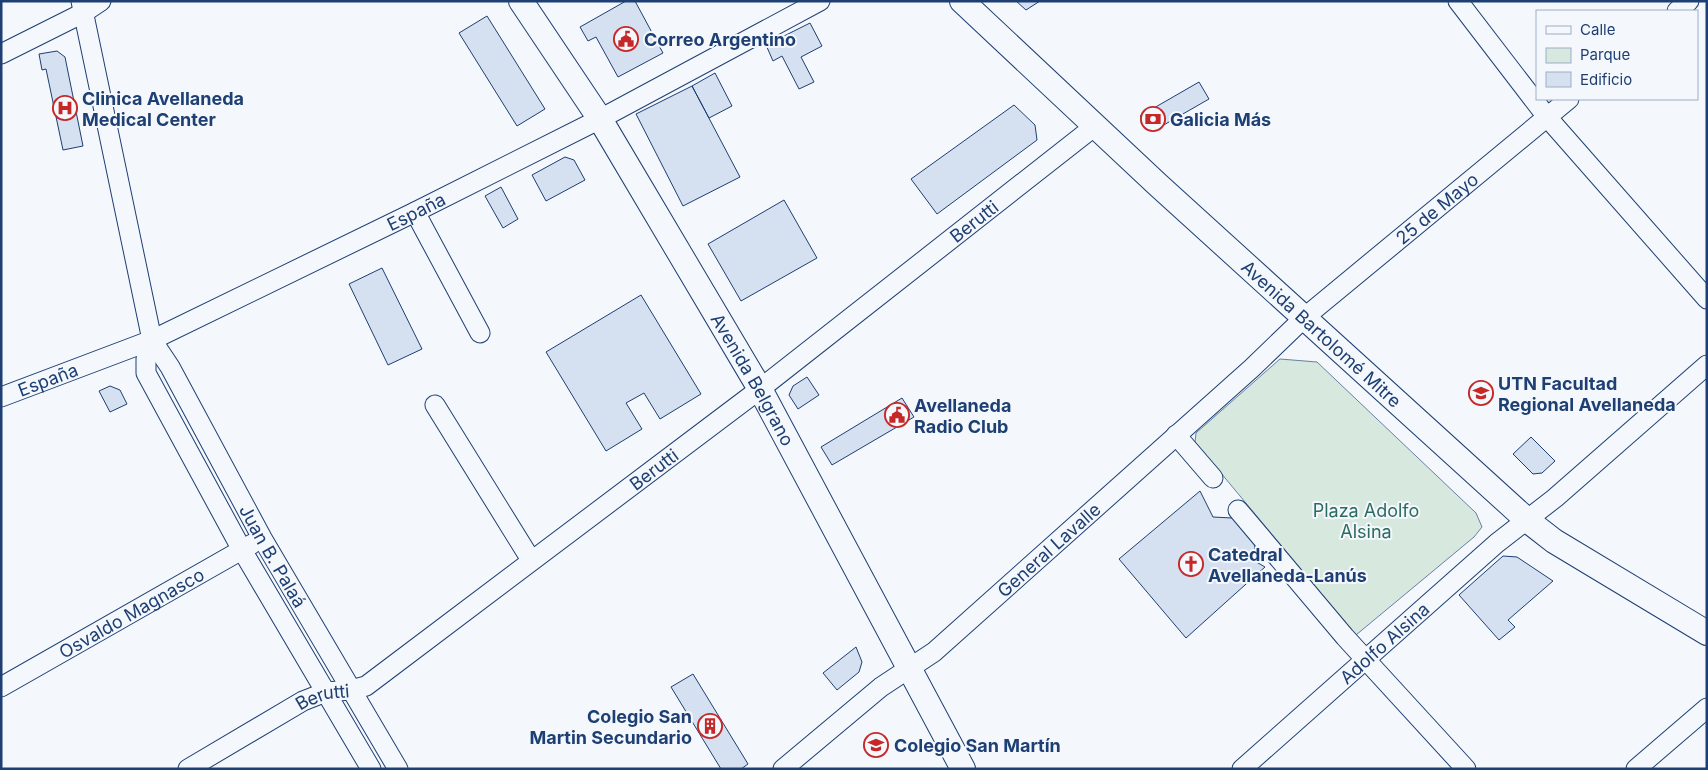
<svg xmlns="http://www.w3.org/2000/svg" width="1708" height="770" viewBox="0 0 1708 770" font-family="Inter,sans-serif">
	<rect width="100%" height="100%" fill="#f4f7fb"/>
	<path fill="#d7e8df" stroke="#687fa3" d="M1280,359L1317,362L1476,513L1482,527L1474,537L1356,635L1195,442L1196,433Z"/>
	<path fill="#d5e0f0" stroke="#1d3f73" d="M626,1H635L663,53L618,77L596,37L588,41L580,27Z
		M1016,1H1040L1026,10Z
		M487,16L545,109L517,126L459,33Z
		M810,23L822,46L801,57L814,82L799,89L782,56L773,61L766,45Z
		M57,51L65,57L83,146L63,150L46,69L42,70L39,54Z
		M715,73L732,106L709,118L692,86Z
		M1199,82L1209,99L1155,130L1140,116Z
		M692,86L740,177L683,206L636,114Z
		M1014,105L1035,125L1037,140L937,214L911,179Z
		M565,157L574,160L585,180L546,201L532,175Z
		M501,187L518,219L503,228L485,196Z
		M784,200L817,258L741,301L708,244Z
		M382,268L422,349L388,365L349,284Z
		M641,295L701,394L660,419L644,393L626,403L642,429L606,451L546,352Z
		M807,377L819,395L798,409L789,395L793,386Z
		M110,386L120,390L127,404L110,412L99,391Z
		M902,398L914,417L832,465L821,447Z
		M1531,437L1555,461L1542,473L1533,474L1513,454Z
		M1200,491L1213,517L1232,518L1240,523L1255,545L1253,560L1265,567L1186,638L1119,559Z
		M1503,556L1517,557L1553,581L1508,620L1515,627L1499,640L1459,595Z
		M856,647L862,662L859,672L837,690L823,673Z
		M693,674L748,764L741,769H721L671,687Z"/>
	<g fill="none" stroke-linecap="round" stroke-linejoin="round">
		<defs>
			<g id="minor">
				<path id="s1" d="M81,1L152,340L170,367L262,538L398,769"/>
				<path d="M1458,1L1547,117L1707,299"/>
				<path d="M1677,11L1689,1"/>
				<path d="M1,54L83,13L101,1"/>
				<path d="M415,212L480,333"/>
				<path d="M152,340L146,359V373L242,550L371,769"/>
				<path id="s2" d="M1,397L152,340L415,212L600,119L820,1"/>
				<path d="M435,405L531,560"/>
				<path d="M1176,435L1213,478"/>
				<path d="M1238,510L1345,637L1466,769"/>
				<path id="s3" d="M1,687L252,544"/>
				<path id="s4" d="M188,769L303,701L326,692L351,690L366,686L760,389L1095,126"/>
				<path id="s5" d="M783,769L881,687L934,652L1252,368L1305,317L1569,99"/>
				<path id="s6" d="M1242,769L1497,543L1555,498L1707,365"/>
				<path d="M1636,769L1707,708"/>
			</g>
			<g id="major">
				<path id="s7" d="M521,1L600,119L760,389L963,769"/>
				<path id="s8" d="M962,1L1157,184L1527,520L1554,541L1707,633"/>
			</g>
		</defs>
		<use href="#minor" stroke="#1d3f73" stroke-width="21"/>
		<use href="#major" stroke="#1d3f73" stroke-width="26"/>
		<use href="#minor" stroke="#f4f7fb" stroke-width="19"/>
		<use href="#major" stroke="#f4f7fb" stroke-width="24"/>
	</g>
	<defs>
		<symbol id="civic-ring" viewBox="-11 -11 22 22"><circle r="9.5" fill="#f4f7fb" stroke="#c62828" stroke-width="1.5"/><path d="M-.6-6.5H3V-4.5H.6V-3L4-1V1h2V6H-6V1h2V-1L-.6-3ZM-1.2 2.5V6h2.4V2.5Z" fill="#c62828"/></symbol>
		<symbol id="hospital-ring" viewBox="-11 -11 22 22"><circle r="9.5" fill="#f4f7fb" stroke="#c62828" stroke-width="1.5"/><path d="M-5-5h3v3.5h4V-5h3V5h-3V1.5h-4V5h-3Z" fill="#c62828"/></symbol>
		<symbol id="bank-ring" viewBox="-11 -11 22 22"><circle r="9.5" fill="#f4f7fb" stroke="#c62828" stroke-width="1.5"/><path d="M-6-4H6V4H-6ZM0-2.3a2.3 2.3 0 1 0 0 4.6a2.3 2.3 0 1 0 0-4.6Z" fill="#c62828"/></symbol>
		<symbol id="university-ring" viewBox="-11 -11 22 22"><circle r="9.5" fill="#f4f7fb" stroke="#c62828" stroke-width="1.5"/><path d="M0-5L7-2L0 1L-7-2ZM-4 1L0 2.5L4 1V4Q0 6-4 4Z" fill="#c62828"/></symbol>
		<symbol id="church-ring" viewBox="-11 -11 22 22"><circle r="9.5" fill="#f4f7fb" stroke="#c62828" stroke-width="1.5"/><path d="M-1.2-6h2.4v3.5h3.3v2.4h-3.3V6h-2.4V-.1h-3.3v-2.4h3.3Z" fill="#c62828"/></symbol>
		<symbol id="building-ring" viewBox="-11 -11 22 22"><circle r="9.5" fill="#f4f7fb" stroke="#c62828" stroke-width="1.5"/><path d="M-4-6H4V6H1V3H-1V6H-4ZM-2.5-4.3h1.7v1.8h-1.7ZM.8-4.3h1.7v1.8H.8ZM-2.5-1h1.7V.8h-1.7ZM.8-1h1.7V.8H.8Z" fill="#c62828"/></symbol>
		<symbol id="school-ring" viewBox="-11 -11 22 22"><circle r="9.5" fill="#f4f7fb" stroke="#c62828" stroke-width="1.5"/><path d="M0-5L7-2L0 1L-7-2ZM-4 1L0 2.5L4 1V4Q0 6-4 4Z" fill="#c62828"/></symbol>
	</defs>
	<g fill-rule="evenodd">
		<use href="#civic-ring" x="612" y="25" width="28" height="28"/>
		<use href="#hospital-ring" x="51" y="94" width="28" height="28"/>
		<use href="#bank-ring" x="1139" y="105" width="28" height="28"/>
		<use href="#university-ring" x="1467" y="379" width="28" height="28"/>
		<use href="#civic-ring" x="883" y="401" width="28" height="28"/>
		<use href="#church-ring" x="1177" y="550" width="28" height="28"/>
		<use href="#building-ring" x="696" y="712" width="28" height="28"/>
		<use href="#school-ring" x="862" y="731" width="28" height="28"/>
	</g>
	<g text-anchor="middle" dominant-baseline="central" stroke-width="4" stroke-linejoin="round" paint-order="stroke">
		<g font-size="18" font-weight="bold" fill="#1d3f73" stroke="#f4f7fb" text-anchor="start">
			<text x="644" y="39">Correo Argentino</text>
			<text x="82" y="98">Clinica Avellaneda<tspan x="82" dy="21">Medical Center</tspan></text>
			<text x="1170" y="119">Galicia Más</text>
			<text x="1498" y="383">UTN Facultad<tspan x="1498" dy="21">Regional Avellaneda</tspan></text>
			<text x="914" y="405">Avellaneda<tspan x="914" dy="21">Radio Club</tspan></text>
			<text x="1208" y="554">Catedral<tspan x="1208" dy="21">Avellaneda-Lanús</tspan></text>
			<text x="692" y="716" text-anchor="end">Colegio San<tspan x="692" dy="21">Martin Secundario</tspan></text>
			<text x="894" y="745">Colegio San Martín</text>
		</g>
		<g font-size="18" fill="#1d3f73" stroke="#f4f7fb">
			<text stroke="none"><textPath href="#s5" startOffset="862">25 de Mayo</textPath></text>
			<text stroke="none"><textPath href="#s2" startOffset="455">España</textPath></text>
			<text stroke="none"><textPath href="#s4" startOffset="964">Berutti</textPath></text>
			<text stroke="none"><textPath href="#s8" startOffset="490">Avenida Bartolomé Mitre</textPath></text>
			<text stroke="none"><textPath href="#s2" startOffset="50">España</textPath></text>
			<text stroke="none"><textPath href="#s7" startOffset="444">Avenida Belgrano</textPath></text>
			<text stroke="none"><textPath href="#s4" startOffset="559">Berutti</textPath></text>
			<text stroke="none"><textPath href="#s5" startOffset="345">General Lavalle</textPath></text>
			<text stroke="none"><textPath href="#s1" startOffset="594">Juan B. Palaá</textPath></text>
			<text stroke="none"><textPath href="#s3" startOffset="150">Osvaldo Magnasco</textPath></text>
			<text stroke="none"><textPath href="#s6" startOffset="190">Adolfo Alsina</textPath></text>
			<text stroke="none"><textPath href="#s4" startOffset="154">Berutti</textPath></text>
		</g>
		<g font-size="18" fill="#2c6c60" stroke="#f4f7fb">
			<text x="1366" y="510">Plaza Adolfo<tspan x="1366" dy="21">Alsina</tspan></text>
		</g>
	</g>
	<rect width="1708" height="770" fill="none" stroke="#1d3f73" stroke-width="5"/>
	<rect x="1536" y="10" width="162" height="90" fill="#f4f7fb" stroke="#9eadc5"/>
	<rect x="1546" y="26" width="25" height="8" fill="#f4f7fb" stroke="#9eadc5"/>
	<text x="1580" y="35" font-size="15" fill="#1d3f73">Calle</text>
	<rect x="1546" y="48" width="25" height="15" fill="#d7e8df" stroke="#9eadc5"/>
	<text x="1580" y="60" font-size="15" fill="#1d3f73">Parque</text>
	<rect x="1546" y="72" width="25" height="15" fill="#d5e0f0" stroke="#9eadc5"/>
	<text x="1580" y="85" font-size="15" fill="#1d3f73">Edificio</text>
</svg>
